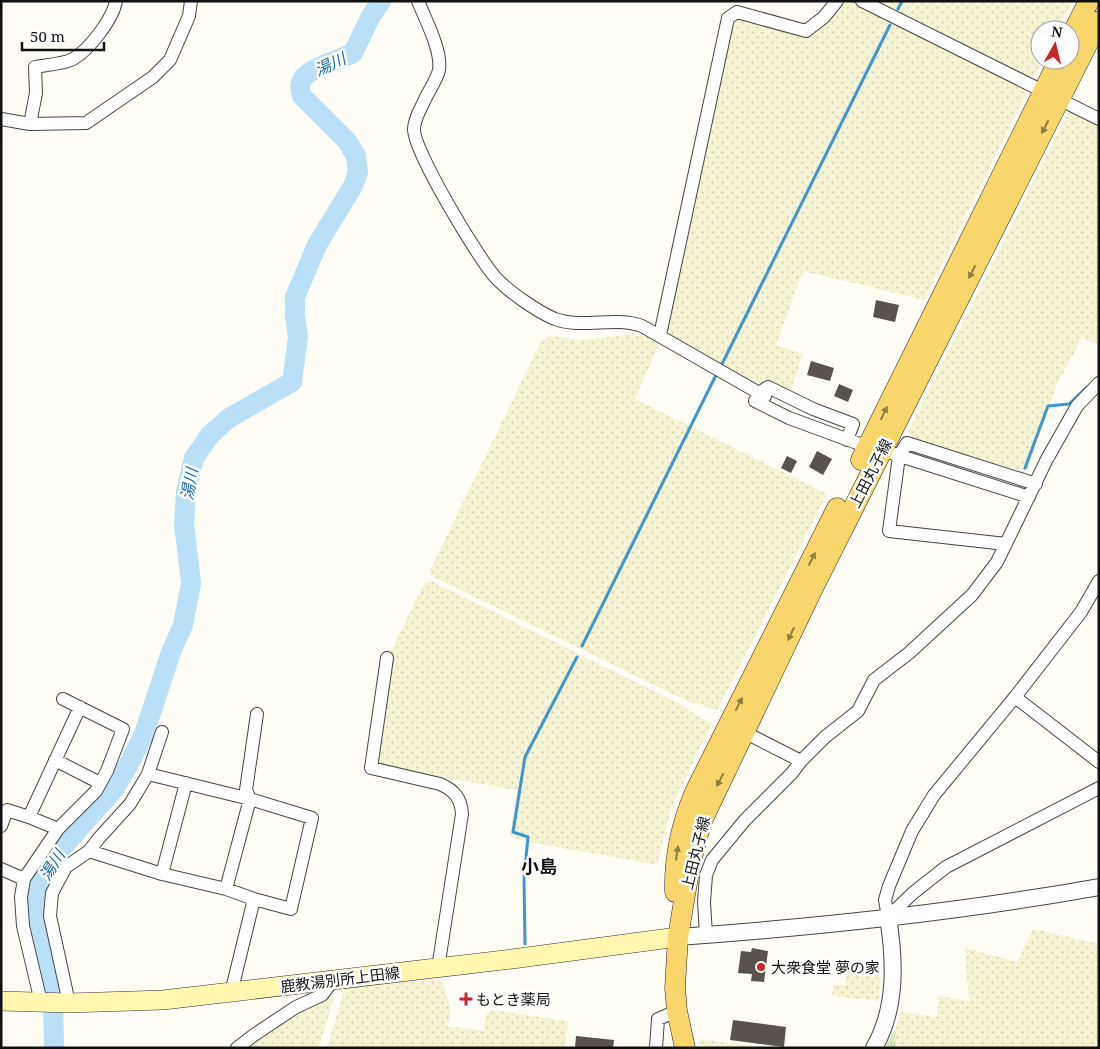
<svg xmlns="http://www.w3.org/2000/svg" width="1100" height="1049" viewBox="0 0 1100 1049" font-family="'Noto Serif','Noto Sans JP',serif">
	<defs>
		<pattern id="farmland-dots" width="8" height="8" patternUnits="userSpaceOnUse" patternTransform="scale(1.25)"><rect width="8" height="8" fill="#f6f3d4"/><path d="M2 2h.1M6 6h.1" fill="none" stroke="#d2cfb5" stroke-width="1.8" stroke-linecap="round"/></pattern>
		<pattern id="grass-tufts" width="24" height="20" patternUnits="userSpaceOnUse" patternTransform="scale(1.25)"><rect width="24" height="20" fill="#d5ebbd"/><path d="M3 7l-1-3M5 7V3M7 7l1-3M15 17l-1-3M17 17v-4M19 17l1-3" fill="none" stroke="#b6c8a1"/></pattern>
	</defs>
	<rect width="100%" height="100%" fill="#fffdf5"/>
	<path fill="url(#farmland-dots)" d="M841,1H852L1028,90L924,300L803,271L776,345L803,354L792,387L787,389L769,381L756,387L668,337L663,329L731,19L736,15L806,35Z
		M875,1H1073L1058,30H1040V60H1043L1035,76L1030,79Z
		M1069,111L1099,125V345L1082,338L1056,386L1027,473L912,438L908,432Z
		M627,335L646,336L661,340L635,399L827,494L717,711L702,705L687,701L434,577L430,570L541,342L550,336L581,340Z
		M433,582L684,706L697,716L712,723L673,804L666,826L658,865L529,842L510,836L517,790L381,767L375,760L391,651L424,584Z
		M1033,929L1099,944V1048H896L895,1029L901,1012L937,1017L939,996L969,1001L965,948L1017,962Z
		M847,973L881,977L879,1001L832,996L833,985H846Z
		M440,979L445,989L450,1009L448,1026L483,1031L486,1014L492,1010L568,1021L565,1048H327L345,988Z
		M327,996H334L319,1048H247L257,1040L298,1012Z
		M698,1039L770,1048H701Z"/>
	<path fill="url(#grass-tufts)" d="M895,1029L896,1048H885Z"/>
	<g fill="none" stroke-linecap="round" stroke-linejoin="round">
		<path stroke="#3f96cf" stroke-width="3" d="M898,9L902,1
			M722,364L890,25
			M1025,468L1048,406L1069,404L1087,387
			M582,646L716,375
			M525,944L524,878L528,837L513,832L525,757L577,657"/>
		<path stroke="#b9e0f7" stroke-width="20" d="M54,1048L53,996L35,919L38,888L52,859L115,788L129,764L144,734L171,652L183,625L191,583L184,524L186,491L194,458L210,435L229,418L292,382L298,337L295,316V297L317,245L353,186L358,172L356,156L347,141L302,96C300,90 299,83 304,77C314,66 340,60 353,53L371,16L381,1"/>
	</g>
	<path fill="#5a524d" d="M876,300L899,305L895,322L873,317Z
		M811,361L834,368L830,381L807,375Z
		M839,384L853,390L848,402L834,396Z
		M817,451L832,459L823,475L809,467Z
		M787,456L797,461L791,473L781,468Z
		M752,948L768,951L764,982L751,981L752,974L738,973L741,951L751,952Z
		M733,1020L786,1027L784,1047L730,1040Z
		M576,1036L614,1040L613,1048H575Z"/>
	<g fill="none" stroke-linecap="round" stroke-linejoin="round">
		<path stroke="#dbdad3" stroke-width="12" stroke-dasharray="12 6" stroke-linecap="butt" d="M845,430L916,453"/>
		<defs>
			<path id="minor" d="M418,1C425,19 442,50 439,70C437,79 430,89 426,97C422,107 414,118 414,129C413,150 479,260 496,278C509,292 538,312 555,319C583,329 614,316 642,326L759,393L755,401L789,418L868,447
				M862,1L1099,119
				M1,119L30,124L86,123L153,77L170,60L189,16L191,1
				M30,124L36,93L35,67C45,65 64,64 73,59C89,50 113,19 116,1
				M660,335L728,18L737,12L806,31L824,17L837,1
				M765,396L759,393L768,387L813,409L853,424L847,440
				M891,453L1029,497
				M1006,544L889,531L899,456L907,443L1036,484
				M1099,581L1081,612L1015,697L934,795L912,831L889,886L885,900L888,917L913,893L946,867L1099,788
				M387,658L371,768L440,784C454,790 461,798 462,814L438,968
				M1015,697L1099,762
				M738,729L801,761
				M55,760L100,783
				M29,817L80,707
				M1,826L7,810L29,817L58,829
				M89,851L162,874L226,889L254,899L291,909L312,818L250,799L148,774
				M1,869L24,879
				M162,874L186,783
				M226,889L250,799L246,790L257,714
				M706,935L704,902L706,875L712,860L745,820L792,773L801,761L825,737L858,711L874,680L909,653L972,595L997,562L1047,459L1077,406L1099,383
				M231,993L254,899
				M41,1002L23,926L21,897L24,879L58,829L96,791L107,771L123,729L63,699
				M69,1003L50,916L52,893L66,867L89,851L99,838L130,804L148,774L162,732
				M237,1048L254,1035L296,1007L322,995L334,979
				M656,1048L658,1019L677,1011"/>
			<path id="tertiary" d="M678,937C819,927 960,912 1099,887
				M874,1048C897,1008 895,961 888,917"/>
			<path id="secondary" d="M1,1001L69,1003L163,1000L512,959L678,937"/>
			<path id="primary" d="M1070,38L1089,1
				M861,460L1059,60
				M675,892C674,857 681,825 695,792L837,508
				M685,1048L677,1011L675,988L678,937L690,865L701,823L812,590L1099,21"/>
		</defs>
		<use href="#minor" stroke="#444" stroke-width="14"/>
		<use href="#tertiary" stroke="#444" stroke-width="18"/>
		<use href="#secondary" stroke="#333" stroke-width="20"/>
		<use href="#primary" stroke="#222" stroke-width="21"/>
		<use href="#minor" stroke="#fff" stroke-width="12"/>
		<use href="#tertiary" stroke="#fff" stroke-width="16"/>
		<use href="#secondary" stroke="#fff6b0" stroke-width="19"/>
		<use href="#primary" stroke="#f9d66b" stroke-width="20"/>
	</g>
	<defs><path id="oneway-solid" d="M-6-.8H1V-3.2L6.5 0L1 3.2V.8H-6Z" transform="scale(1.25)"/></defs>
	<g fill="#917d42">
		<use href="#oneway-solid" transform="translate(1045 127) rotate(117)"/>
		<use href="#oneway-solid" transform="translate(972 272) rotate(117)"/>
		<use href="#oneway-solid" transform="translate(884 413) rotate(-64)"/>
		<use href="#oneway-solid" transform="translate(812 559) rotate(-63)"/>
		<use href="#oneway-solid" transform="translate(791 634) rotate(115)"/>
		<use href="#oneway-solid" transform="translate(739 704) rotate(-63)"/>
		<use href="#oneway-solid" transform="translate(720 780) rotate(117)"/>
		<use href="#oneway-solid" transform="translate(677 853) rotate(-82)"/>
	</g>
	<g fill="#c4262e" stroke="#fff" stroke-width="2">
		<circle cx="761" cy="967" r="5"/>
		<path d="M463.5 991.5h5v5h5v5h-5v5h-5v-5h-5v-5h5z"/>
	</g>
	<g text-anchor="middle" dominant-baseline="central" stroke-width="5" stroke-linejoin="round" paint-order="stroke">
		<g font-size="15" fill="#111" stroke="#fff">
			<text transform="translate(870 473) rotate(-63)">上田丸子線</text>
			<text transform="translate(695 853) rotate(-76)">上田丸子線</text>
			<text transform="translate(340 979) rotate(-7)">鹿教湯別所上田線</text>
		</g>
		<g font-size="15" fill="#111" stroke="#fff" text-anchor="start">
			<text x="771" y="967">大衆食堂 夢の家</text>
			<text x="476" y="999">もとき薬局</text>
		</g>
		<g font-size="16" font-style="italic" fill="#1768a6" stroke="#fff">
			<text transform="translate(330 64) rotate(-25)">湯川</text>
			<text transform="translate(189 484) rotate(-80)">湯川</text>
			<text transform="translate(52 865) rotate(-58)">湯川</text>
		</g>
		<g font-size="18" font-weight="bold" fill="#111" stroke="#fff">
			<text x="539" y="866">小島</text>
		</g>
	</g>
	<rect width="1100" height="1049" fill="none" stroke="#111111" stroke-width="5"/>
	<g transform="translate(1055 45) rotate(8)"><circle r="24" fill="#ffffff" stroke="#a0a0a0"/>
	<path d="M0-4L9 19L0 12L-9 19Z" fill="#c4262e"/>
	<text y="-8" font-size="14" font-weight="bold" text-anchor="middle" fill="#111111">N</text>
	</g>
	<path d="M22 42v8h82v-8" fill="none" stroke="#111111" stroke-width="2.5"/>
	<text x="30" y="42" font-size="15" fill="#111111" stroke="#ffffff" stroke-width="4" paint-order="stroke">50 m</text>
</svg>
